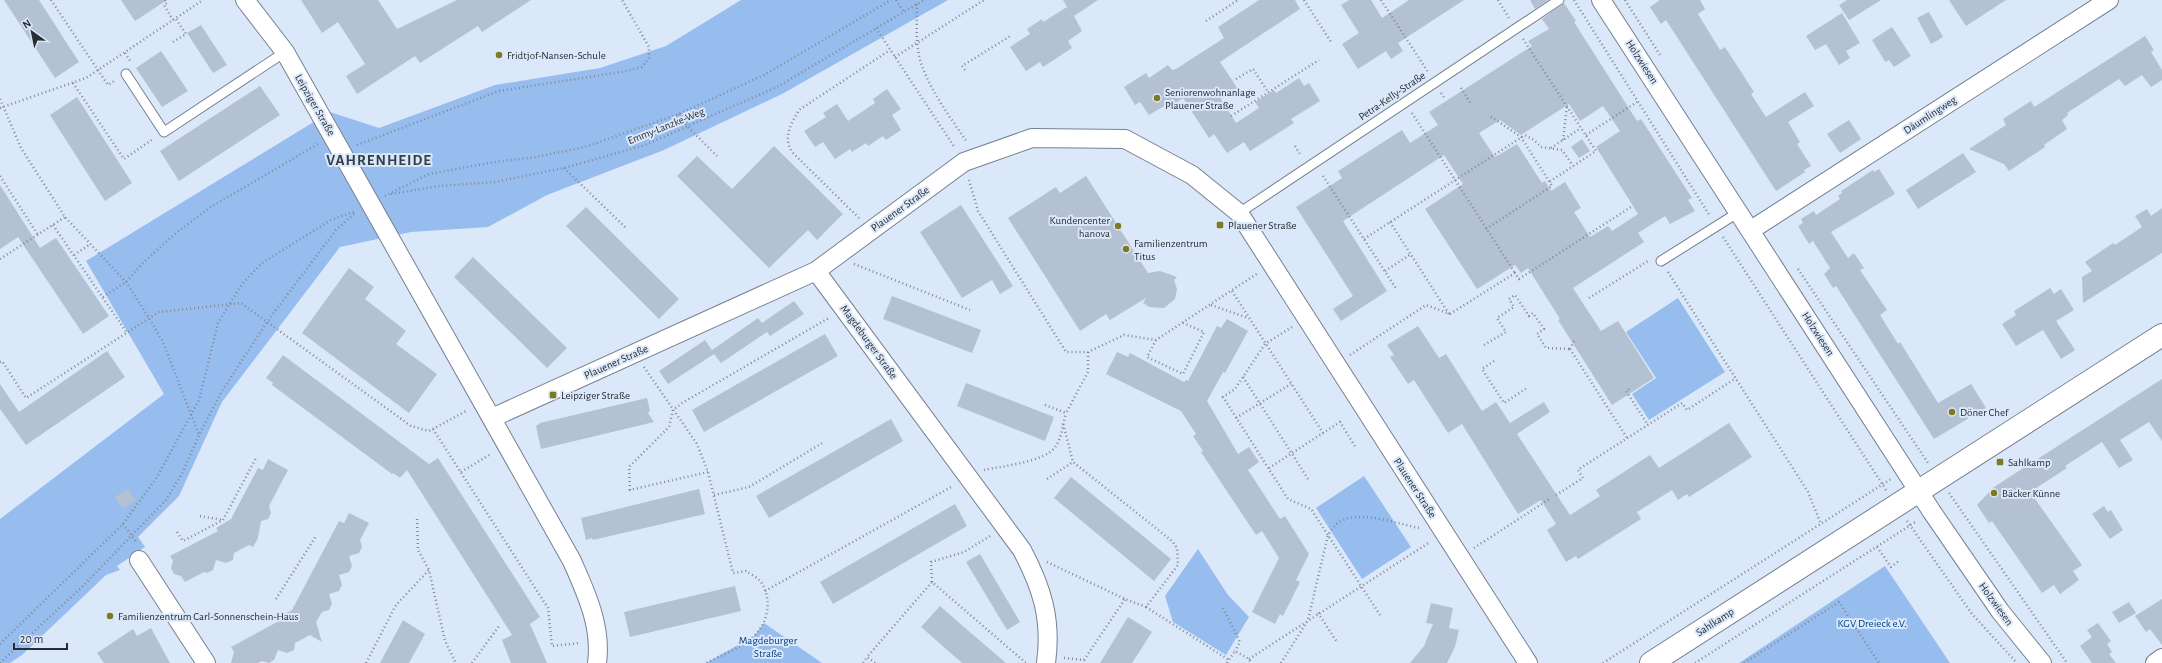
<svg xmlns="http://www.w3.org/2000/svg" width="2162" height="663" viewBox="0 0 2162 663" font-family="'Alegreya Sans',sans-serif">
	<rect width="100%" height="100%" fill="#dbe8fa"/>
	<path fill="#97bdef" d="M741,0H948L782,94L664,150L547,195L488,227L411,232L340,247L222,402L179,496L138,537L145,547L117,566L120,570L106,575L22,655L10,663H0V519L164,394L86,261L330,112L379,128L495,85L600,68L666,46Z
		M1678,298L1725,372L1649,420L1632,394L1656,378L1626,332Z
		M1364,476L1411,547L1362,579L1316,508Z
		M1198,549L1228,595L1249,617L1226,655L1173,622L1165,596Z
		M1885,566L1950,663H1739Z
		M764,623L822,663H706L754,636Z"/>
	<path fill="#b4c1d2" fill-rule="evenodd" d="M4,0H39L79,62L55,78Z
		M121,0H167L135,21Z
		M301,0H378L397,29L457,0H531L482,32L478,26L420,63L415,56L357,94L346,76L365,64L338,22L322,33Z
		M1063,0H1098L1074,16L1082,31L1068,41L1072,48L1043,67L1040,62L1026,71L1010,47L1030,34L1027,29L1042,19L1043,22L1067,7Z
		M1259,0H1295L1300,9L1220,62L1238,89L1221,99L1236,123L1259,108L1255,102L1274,90L1276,93L1299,78L1304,86L1309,83L1320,101L1291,119L1294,123L1250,151L1244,142L1227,153L1214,134L1209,138L1183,98L1168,108L1166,105L1149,115L1140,102L1135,105L1124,87L1146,73L1149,78L1168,65L1172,70L1176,69L1224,38L1218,27Z
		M1349,0H1371L1382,18L1409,0H1464L1398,43L1403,51L1391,59L1386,51L1358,69L1342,44L1359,33L1341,5Z
		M1530,0H1548L1535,9Z
		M1660,0H1700L1705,9L1698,14L1720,50L1725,47L1754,92L1751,94L1766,117L1805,92L1814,106L1788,122L1800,142L1797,144L1811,166L1804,170L1805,172L1776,191L1666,20L1661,24L1650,7Z
		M1847,0H1881L1849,20L1839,5Z
		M1949,0H2006L1966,26Z
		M1564,3L1576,21L1574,22L1637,121L1641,119L1692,198L1688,200L1695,211L1670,224L1665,216L1638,233L1644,242L1573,288L1601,331L1618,321L1654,378L1612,405L1558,320L1560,319L1528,268L1521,273L1515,265L1477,289L1425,209L1463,184L1444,155L1343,221L1387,291L1341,321L1333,309L1353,296L1296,207L1342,178L1338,171L1402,130L1410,143L1438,125L1429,112L1532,46L1528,41L1549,29L1542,19ZM1569,104L1580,121L1603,106L1620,131L1596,147L1638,214L1612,231L1608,226L1590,237L1574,212L1581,208L1565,182L1551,191L1545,181L1542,183L1517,144L1495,157L1479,133L1500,120L1521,135Z
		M1929,12L1943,37L1931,44L1917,18Z
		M1842,13L1860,43L1846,51L1850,58L1839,65L1826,44L1815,50L1806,36Z
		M201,25L227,65L213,73L187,33Z
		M1892,27L1911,56L1894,67L1889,60L1886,62L1884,60L1872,40Z
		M2145,36L2154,50L2151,52L2162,70V80L2151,87L2142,75L2125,86L2119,79L2067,113L2068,115L2062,120L2067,129L2044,145L2045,147L2009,171L2004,164L1969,149L2006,125L2003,119L2031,101L2034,107Z
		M161,51L188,91L162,107L136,68Z
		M260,86L280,115L179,181L160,151Z
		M887,89L901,109L892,115L901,130L886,140L883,136L868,146L866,143L852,152L850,149L835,159L823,142L815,147L804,131L826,117L823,113L837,104L848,121L875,103L873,99Z
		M77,97L132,183L105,201L50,115Z
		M1849,120L1861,139L1840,153L1827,134Z
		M1582,139L1590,151L1579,158L1571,147Z
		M774,146L843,214L817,240L808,230L769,268L677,176L697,156L732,189Z
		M1963,153L1976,172L1918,209L1906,190Z
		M1879,169L1895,194L1831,232L1848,258L1854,253L1864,268L1860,270L1887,310L1880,315L1898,344L1900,342L1938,403L1971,384L1986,408L1934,439L1836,286L1833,288L1824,274L1830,268L1813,241L1809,244L1798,226L1803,223L1801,219L1814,211L1816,215L1840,199L1838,196L1842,193L1841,191L1873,170L1874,172Z
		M1086,176L1148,273L1160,271L1177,277L1174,280L1177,289L1175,299L1164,308L1149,307L1143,303L1146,298L1110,320L1106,314L1080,331L1008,218L1056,187L1060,193Z
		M0,185L40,248L56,238L109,316L83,334L18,237L0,249Z
		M961,205L1013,286L1000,294L992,280L962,298L920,232Z
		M586,207L679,299L659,319L566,226Z
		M2162,208V253L2083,303L2082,277L2092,271L2085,262L2113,243L2115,245L2142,227L2135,216L2147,209L2151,216Z
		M473,257L567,348L547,368L454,277Z
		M349,268L374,287L365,299L406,331L396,344L437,374L409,413L302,333Z
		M2050,288L2054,294L2061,289L2074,310L2056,321L2075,350L2061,359L2043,330L2016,346L2002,324L2016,315L2014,311Z
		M892,296L981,330L972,353L883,319Z
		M794,301L804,314L770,336L767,332L721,363L714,354L668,384L659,371L705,340L712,350L758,318L762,323Z
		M1227,319L1248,331L1225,373L1223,372L1207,401L1238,454L1249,447L1259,462L1248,470L1280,519L1285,516L1309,554L1296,580L1300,582L1283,616L1280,614L1275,624L1252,612L1279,558L1262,531L1256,535L1246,520L1201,452L1203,451L1193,436L1196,434L1181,411L1106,374L1117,352L1128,357L1130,353L1184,382L1186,380L1188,381L1217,326L1221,328Z
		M1418,326L1439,358L1446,354L1482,411L1496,402L1510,423L1544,402L1550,412L1517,434L1570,515L1600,496L1596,490L1650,455L1659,468L1729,423L1752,457L1689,497L1687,494L1678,500L1672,490L1637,512L1641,519L1578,559L1576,556L1566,562L1547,530L1556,524L1541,500L1518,514L1462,424L1448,433L1414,380L1408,384L1390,357L1394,355L1387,345Z
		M825,334L838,356L704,432L692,410Z
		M107,351L125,377L26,445L0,409V384L19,412Z
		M283,355L429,464L438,458L540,617L530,624L547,663H511L502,640L512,635L407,470L400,478L393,473L392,474L272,385L273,383L266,378Z
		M2162,379V441L2149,422L2120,440L2133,460L2119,468L2102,442L2065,466L2067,468L2030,492L2082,565L2073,571L2079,580L2060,594L2054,585L2042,593L1992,521L1989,523L1977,505L1994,487Z
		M966,383L1054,417L1045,441L957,406Z
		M647,398L650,411L648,413L654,422L541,449L536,426L540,423Z
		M891,419L903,441L769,518L756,496Z
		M268,459L288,470L269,506L271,513L268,519L261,521L258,538L253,547L249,545L234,553L233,560L226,563L216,560L213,570L207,573L204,572L185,582L181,576L174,574L171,568L173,561L170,556L218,531L216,528L231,519L258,468L263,470Z
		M1071,477L1171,559L1154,581L1054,498Z
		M128,489L136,500L123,509L115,497Z
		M699,489L705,514L593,540L592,538L586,540L581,518Z
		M955,504L967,526L833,604L820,582Z
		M2104,506L2108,512L2111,510L2123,530L2110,539L2092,514Z
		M349,513L369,523L360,540L362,547L359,553L349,556L352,566L349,572L339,575L342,585L339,591L329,594L332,604L329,610L322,612L316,622L322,642L310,635L295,643L294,650L287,653L278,650L274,660L269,663L262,661L258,663H231L234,652L231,647L279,621L277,618L292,610L339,521L344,523Z
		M980,554L1020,622L1007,630L966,562Z
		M735,586L741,611L630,637L624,612Z
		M2162,599V645L2150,629L2146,632L2135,616Z
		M2129,602L2136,613L2119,623L2112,612Z
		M1431,603L1453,608L1449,628L1459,630L1455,647L1447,663H1410L1424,646L1433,624L1426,623Z
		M940,606L957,621L1006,663H962L921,627Z
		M1128,617L1152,632L1132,663H1100Z
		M403,620L425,634L409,663H380Z
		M2098,623L2111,641L2107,644L2112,652L2109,654L2116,663H2092L2080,646L2092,637L2087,630Z
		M151,628L170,663H104L97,653L133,629L137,636Z"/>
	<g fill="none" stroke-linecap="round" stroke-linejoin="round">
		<defs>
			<path id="service" d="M126,74L164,132L285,52
				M1239,213L1559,0
				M1661,261L1739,212"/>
			<path id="minor" d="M245,0L285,52L572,561C586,593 602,626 597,663
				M1601,0L1932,512L2000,611L2042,663
				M1751,230L2109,0
				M816,271L1022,550C1042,588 1052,619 1046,663
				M492,418L816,271L964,162L1032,138L1125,139L1192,175L1239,213L1528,663
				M139,560L206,663
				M2155,663L2162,658"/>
			<path id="tertiary" d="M1651,663L2162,335"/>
		</defs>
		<use href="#service" stroke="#768191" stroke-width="11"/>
		<use href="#minor" stroke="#768191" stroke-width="20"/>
		<use href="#tertiary" stroke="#768191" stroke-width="24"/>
		<path stroke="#818a96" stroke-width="2.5" stroke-dasharray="1 3" stroke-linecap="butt" d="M51,0L108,85L116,80
			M165,0L167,3L164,5L173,20
			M896,0L904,12
			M1304,0L1331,42
			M1381,0L1428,72
			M1498,0L1509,18
			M1574,0L1710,216
			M1625,0L1660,55
			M917,4C917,23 915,44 921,63C931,92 950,117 967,142
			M1206,21L1238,0
			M876,28L955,148
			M1523,39L1596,151L1549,182
			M173,42L186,34L176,19
			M125,53L131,62
			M895,57L984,0
			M965,70L962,66L1012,35
			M1236,79L1253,69L1268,92
			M73,83L124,159L153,139
			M1461,88L1471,104
			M1441,93L1445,99
			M0,99L21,148L65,217L126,282L149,318L163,342L199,435
			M0,108L86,78L203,0
			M1412,113L1515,273
			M679,114L688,127L717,156
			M1231,116L1319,60
			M1586,135L1637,102
			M1563,140L1567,106
			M357,145L499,91L627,71L642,67L649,58V47L622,0
			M1295,146L1301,156
			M1551,148L1581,128
			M564,168L626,228
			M0,176L38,235
			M1323,176L1397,290
			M969,180L978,211L1066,352H1088L1124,335L1156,340L1258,273
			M391,194L439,186L495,182L564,168L645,145L777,87L924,0
			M385,196L429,174L495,162L536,157L585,147L679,114L764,75L891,0
			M859,218L793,153C782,138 791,124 799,110L890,50
			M1390,222L1449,314
			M53,225L127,333
			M1486,229L1552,186L1521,137L1490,116
			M1723,237L1886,490
			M1364,239L1525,135L1534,140L1541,147L1562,150L1573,166
			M74,255L89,245
			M0,259L65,217
			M854,264L970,310
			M1798,269L1928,463
			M1385,271L1411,254
			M1668,272L1808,492L1821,524
			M1232,291L1323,433
			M103,297L126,282L143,263L176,233L211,207L318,144
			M1589,298L1648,261
			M1211,305L1248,318
			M1450,314L1515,273L1519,279L1631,207
			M1292,327L1265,344L1235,389L1223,397L1288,499L1311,509L1380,615
			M1156,340L1147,357L1183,374L1204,332L1183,323
			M1484,345L1506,332L1497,318L1514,307L1509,299L1515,295L1529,316L1533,313L1544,329L1537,334L1546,348L1570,349
			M1570,349L1627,438
			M1570,349L1574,341
			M1350,355L1426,305L1450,314
			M1494,361L1482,369L1504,403L1527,388
			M0,362L2,361L26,398L159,312L241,303L411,426L429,431L468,410
			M644,367L697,444L708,472L733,573L746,571C750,574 757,577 761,582C772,598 769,622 754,636C742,648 721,655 706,663
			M1243,377L1308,479
			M1629,389L1626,391L1648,425
			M1045,405L1066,413L1088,372V352
			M1236,418L1291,384
			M433,429L548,608L552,646L580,643
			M1269,468L1340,422L1356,448
			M984,470C1002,466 1046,462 1056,446C1062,437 1063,423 1066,413
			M461,472L491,454
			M708,472L630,490L629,467L669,427L673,410L682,403L829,318
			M1047,479L1073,462
			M1949,493L2067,663
			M714,495L749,487L824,442
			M1556,495L1583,478L1578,470L1579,469L1682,403L1687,410L1736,378
			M200,516L223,520
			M417,519L418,550L429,570
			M1907,521L1972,614L2017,663
			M123,524L137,543
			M177,532L183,541L223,520L256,458
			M1877,547L1891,567L1899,561
			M1474,548L1551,498
			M1047,562L1125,599L1146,607L1178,565L1177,548L1172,541L1073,462L1063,423
			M932,582L931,562L964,552L990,536
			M765,591L953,486
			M276,599L316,536
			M1146,607L1229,660
			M1223,608L1240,642L1235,651
			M1318,613L1337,642
			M0,644L123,524L157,477L199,400L218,323L242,284L262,263L331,220L356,211
			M1064,658L1084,660L1125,599
			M1249,659L1430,542
			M0,663L83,586L166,500L182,474L199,435L222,391L267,322L336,230L355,213
			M366,663L396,605L429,570L445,641L456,663
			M472,663L499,626
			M863,663L867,657
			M875,663L867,657L932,582L1026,663
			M1227,663L1235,651L1249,659L1251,663
			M1281,663L1308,620L1328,535C1332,529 1336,523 1343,520C1363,511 1399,524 1419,528
			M1603,663L1891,479
			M1695,663L1917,521
			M1744,663L1839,602L1879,663"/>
		<use href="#service" stroke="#fff" stroke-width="9"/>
		<use href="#minor" stroke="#fff" stroke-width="18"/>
		<use href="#tertiary" stroke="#fff" stroke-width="22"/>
	</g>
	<g fill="#7f791f" stroke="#dbe8fa" stroke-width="1.5">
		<circle cx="499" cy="55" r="4"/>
		<circle cx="1157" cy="98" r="4"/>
		<rect x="1216" y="221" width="8" height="8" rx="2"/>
		<circle cx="1118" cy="226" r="4"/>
		<circle cx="1126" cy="249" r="4"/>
		<rect x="549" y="391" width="8" height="8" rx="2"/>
		<circle cx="1952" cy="412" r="4"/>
		<rect x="1996" y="458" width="8" height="8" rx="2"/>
		<circle cx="1994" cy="493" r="4"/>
		<circle cx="110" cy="616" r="4"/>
	</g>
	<g text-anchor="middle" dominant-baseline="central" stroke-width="4" stroke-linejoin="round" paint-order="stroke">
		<g font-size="11" fill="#282d33" stroke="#dbe8fa" text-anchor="start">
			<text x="507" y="55">Fridtjof-Nansen-Schule</text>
			<text x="1165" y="92">Seniorenwohnanlage<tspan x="1165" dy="13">Plauener Straße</tspan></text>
			<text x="1110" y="220" text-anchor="end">Kundencenter<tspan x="1110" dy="13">hanova</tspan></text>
			<text x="1228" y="225">Plauener Straße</text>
			<text x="1134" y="243">Familienzentrum<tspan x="1134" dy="13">Titus</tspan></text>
			<text x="561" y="395">Leipziger Straße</text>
			<text x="1960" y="412">Döner Chef</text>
			<text x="2008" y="462">Sahlkamp</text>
			<text x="2002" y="493">Bäcker Künne</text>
			<text x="118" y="616">Familienzentrum Carl-Sonnenschein-Haus</text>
		</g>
		<g font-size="11" fill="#282d33" stroke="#dbe8fa">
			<text transform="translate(1642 62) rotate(57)">Holzwiesen</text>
			<text transform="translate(1392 96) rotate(-34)">Petra-Kelly-Straße</text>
			<text transform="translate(315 105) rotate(60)">Leipziger Straße</text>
			<text transform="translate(1930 115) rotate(-33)">Däumlingweg</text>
			<text transform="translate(666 126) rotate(-22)">Emmy-Lanzke-Weg</text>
			<text transform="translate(900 209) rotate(-36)">Plauener Straße</text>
			<text transform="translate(1818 334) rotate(57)">Holzwiesen</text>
			<text transform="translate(869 342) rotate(54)">Magdeburger Straße</text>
			<text transform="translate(616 362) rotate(-24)">Plauener Straße</text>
			<text transform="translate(1415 488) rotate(57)">Plauener Straße</text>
			<text transform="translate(1996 604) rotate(54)">Holzwiesen</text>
			<text transform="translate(1715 622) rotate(-33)">Sahlkamp</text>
		</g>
		<g font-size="11" fill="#004083" stroke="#dbe8fa">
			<text x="1872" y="623">KGV Dreieck e.V.</text>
			<text x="768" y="640">Magdeburger<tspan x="768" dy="13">Straße</tspan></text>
		</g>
		<g font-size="15" font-weight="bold" letter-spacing="1" fill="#333d4b" stroke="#dbe8fa">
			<text x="379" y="160">VAHRENHEIDE</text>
		</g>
	</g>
	<g transform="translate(32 32) rotate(327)" stroke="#dbe8fa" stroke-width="3" paint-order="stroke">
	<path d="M0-3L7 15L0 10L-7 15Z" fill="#282d33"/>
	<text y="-6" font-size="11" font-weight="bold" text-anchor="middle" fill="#282d33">N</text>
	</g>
	<path d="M14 643v6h53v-6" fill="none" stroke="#282d33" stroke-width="2"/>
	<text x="20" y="643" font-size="12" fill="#282d33" stroke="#dbe8fa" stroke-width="3" paint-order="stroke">20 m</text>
</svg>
